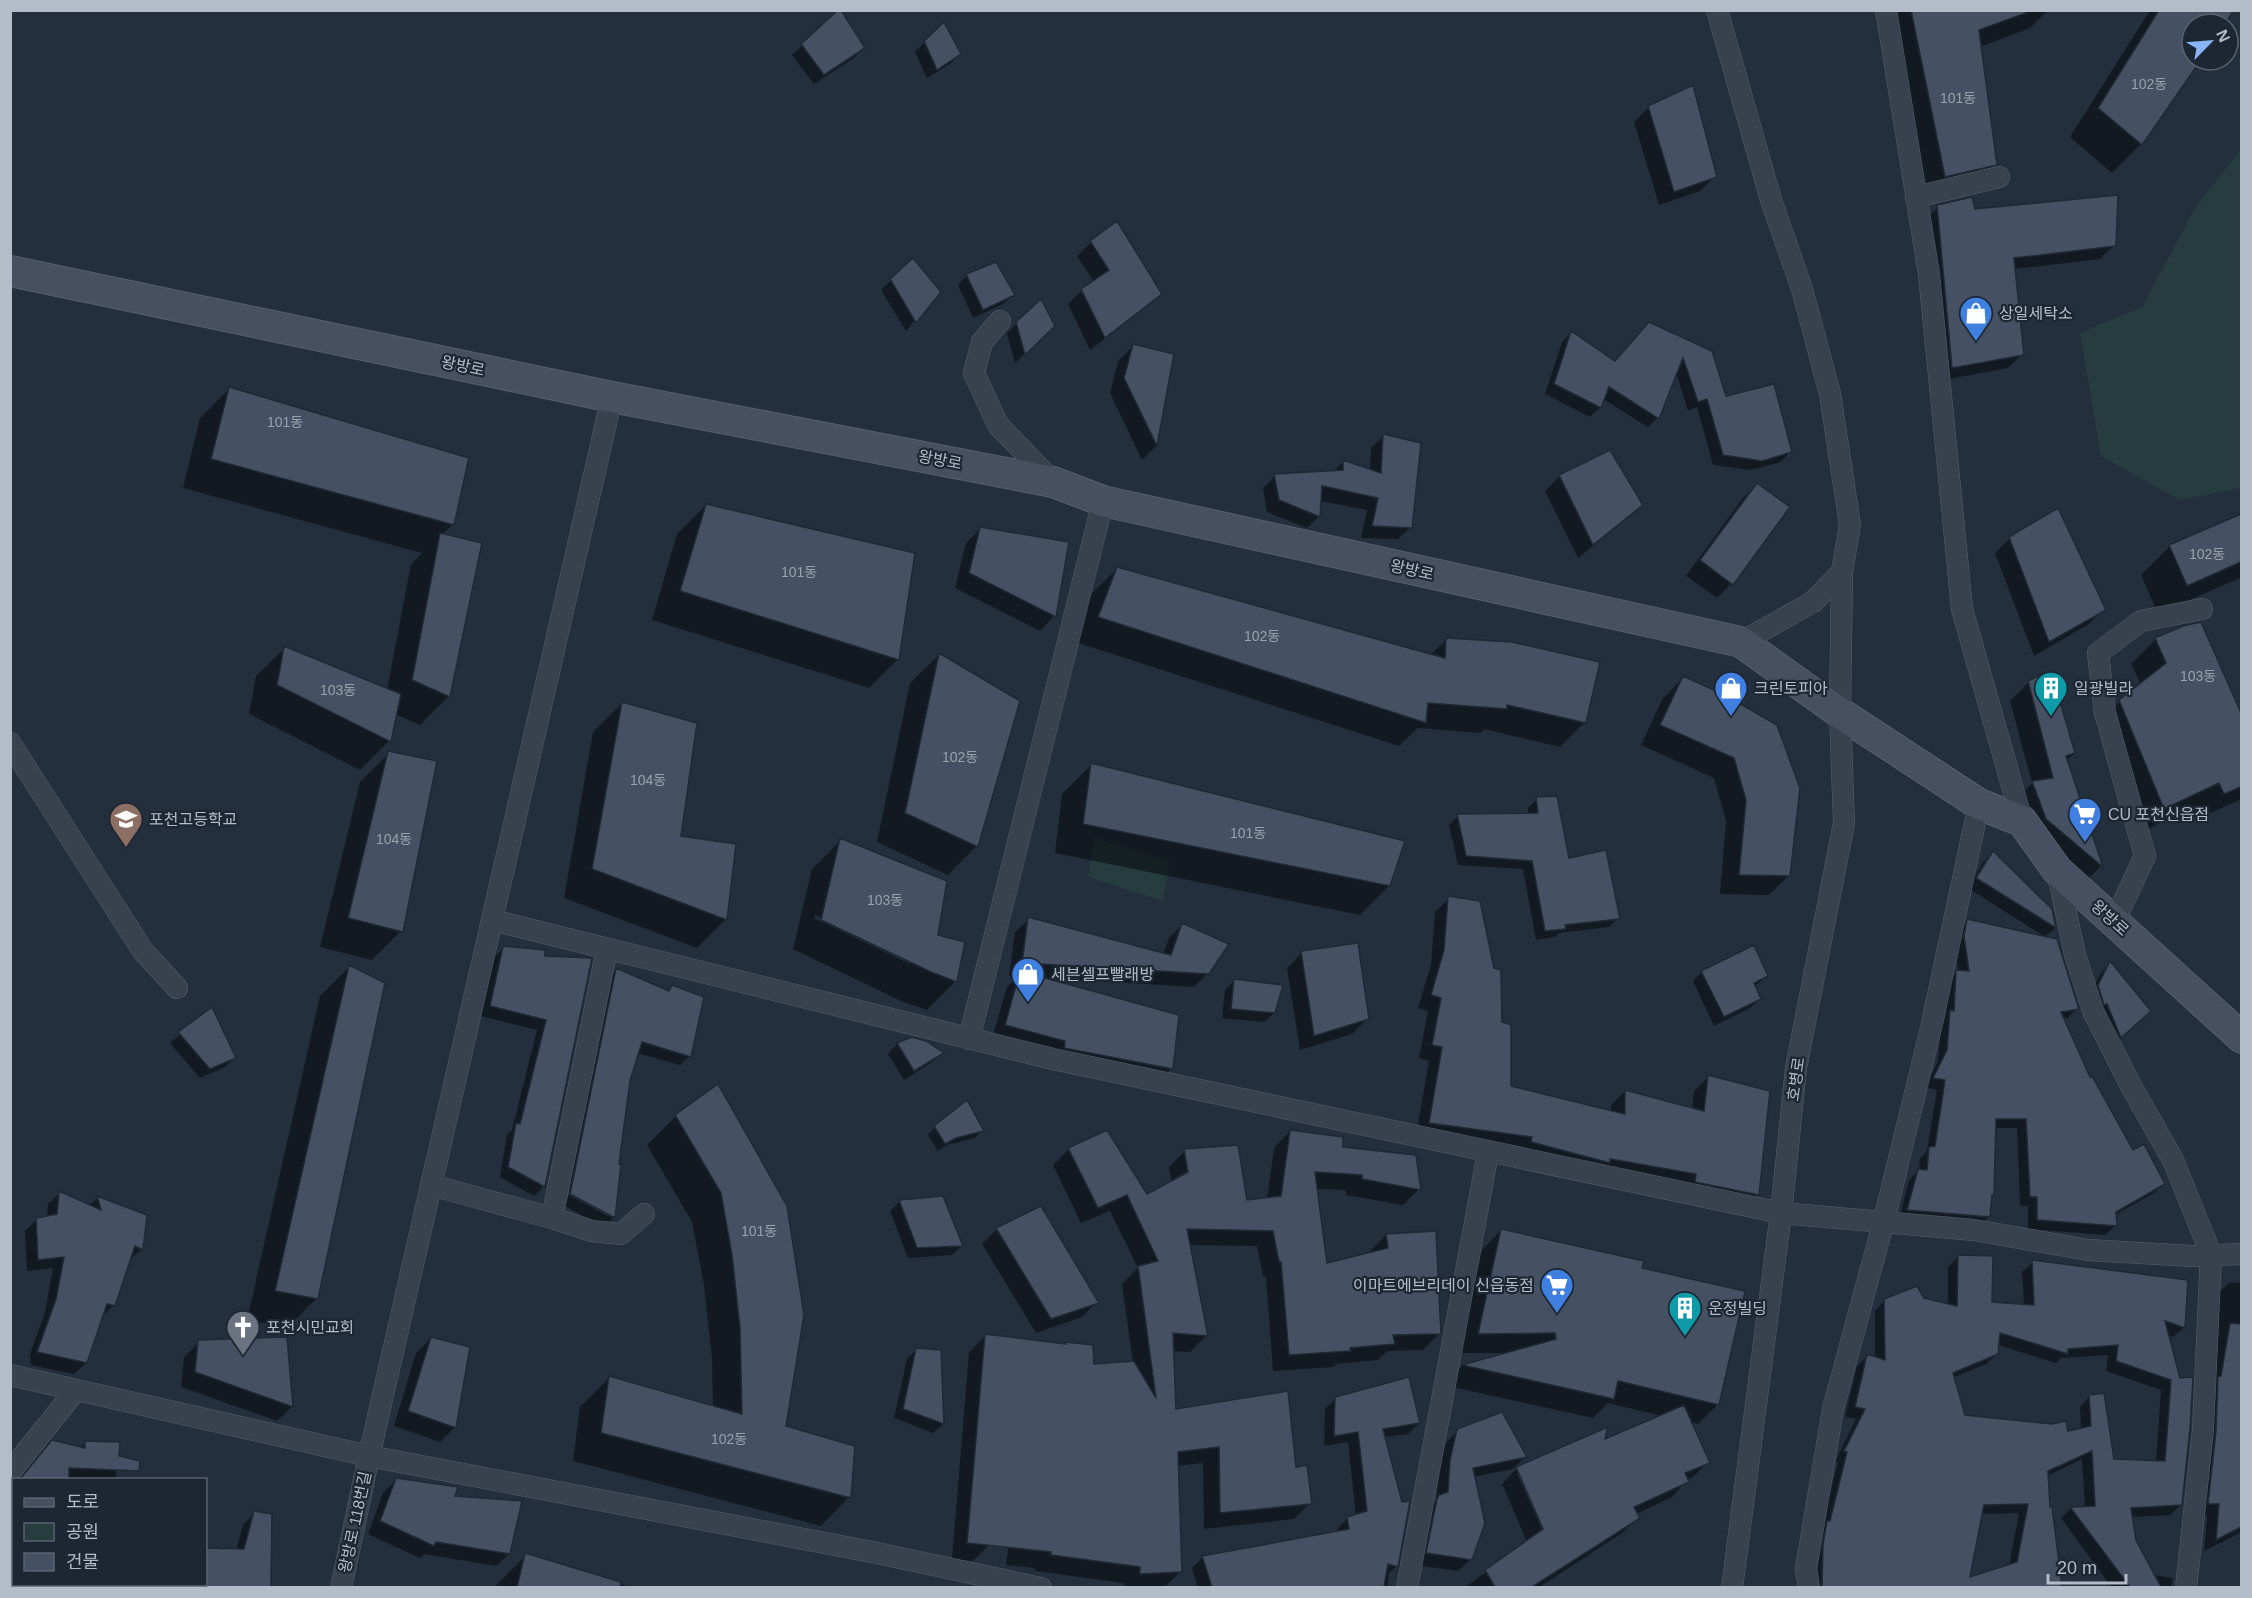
<svg xmlns="http://www.w3.org/2000/svg" width="2252" height="1598" viewBox="0 0 2252 1598" font-family="Helvetica,'Noto Sans KR',sans-serif">
	<rect width="100%" height="100%" fill="#242f3e"/>
	<path fill="#263c3f" d="M2241,149V488L2180,500L2101,456L2080,333L2142,307L2195,208Z
		M1095,838L1170,862L1163,901L1088,877Z"/>
	<path fill="#0007" fill-rule="evenodd" d="M1877,10H2048L2030,28L1980,47L1995,164L1966,193L1916,205Z
		M2150,10H2227L2223,24H2192V60H2199L2141,144L2112,173L2070,137Z
		M840,11L863,48L854,58L814,84L792,55Z
		M943,24L960,54L950,64L927,78L915,52Z
		M1649,107L1715,176L1700,191L1659,205L1634,122Z
		M1938,207L1974,210L2114,245L2100,259L2014,269L2022,354L2008,368L1938,381L1924,221Z
		M1091,242L1160,294L1146,307L1090,350L1068,304L1082,290L1094,282L1077,256Z
		M913,260L939,292L906,331L881,290Z
		M967,275L1013,295L1003,304L973,318L958,285Z
		M1017,323L1053,326L1015,363L1007,333Z
		M1571,333L1615,362L1711,352L1725,398L1790,452L1781,462L1751,470L1713,465L1697,407L1688,411L1676,372L1657,418L1648,427L1603,399L1600,407L1590,417L1545,394L1562,342Z
		M1133,346L1173,355L1156,446L1142,460L1110,393L1118,361Z
		M229,389L453,524L442,535L449,696L420,725L395,714L389,741L360,770L249,714L256,676L285,648L387,690L411,564L422,553L183,488L200,418Z
		M1383,436L1411,527L1398,539L1361,538L1367,510L1320,501L1319,516L1307,528L1267,512L1263,488L1275,476L1333,472L1344,461L1370,471L1371,448Z
		M1560,476L1641,505L1626,519L1578,558L1545,491Z
		M1757,485L1731,584L1717,598L1686,576L1742,499Z
		M706,505L898,659L869,688L652,620L677,534Z
		M2242,515V577L2158,614L2141,575L2170,546Z
		M981,528L1054,616L1040,631L955,588L966,543Z
		M2010,538L2104,609L2089,624L2034,656L1995,553Z
		M1117,569L1430,655L1447,639L1585,722L1560,747L1484,729L1481,733L1418,728L1399,746L1075,642L1092,593Z
		M2200,624L2242,717V799L2199,818L2194,806L2140,833L2096,726L2120,701L2141,685L2131,664L2155,640L2184,627Z
		M939,655L977,846L948,875L877,842L910,683Z
		M1683,678L1724,696L1789,875L1769,895L1720,894L1726,821L1714,778L1641,745L1663,698Z
		M2029,682L2074,753L2066,761L2101,866L2083,884L2014,801L2032,783L2010,701Z
		M622,703L679,837L726,919L697,948L564,898L593,732Z
		M389,753L401,931L372,960L320,947L360,782Z
		M1091,765L1389,886L1360,915L1055,853L1062,794Z
		M1537,799L1568,860L1618,918L1609,927L1559,933L1555,937L1536,940L1523,869L1458,865L1449,825L1458,816L1528,815V808Z
		M841,840L936,936L963,943L955,982L927,1010L901,1001L793,949L812,869ZM815,915L910,961V964L814,918Z
		M1993,853L2051,910L2055,928L2045,937L1968,888L1983,862Z
		M1449,898L1501,1023L1510,1087L1611,1112V1105L1625,1091L1692,1109L1694,1091L1708,1077L1758,1195L1744,1209L1416,1136L1429,1061L1419,1058L1428,1011L1418,1008L1431,965L1435,912Z
		M1029,919L1163,954L1169,938L1182,925L1208,973L1194,987L1046,978L1172,1068L1158,1082L992,1038L1007,987L1017,977L1009,976L1015,932Z
		M1968,921L2077,1008L2068,1018L2063,1019L2089,1079L2132,1152L2164,1184L2154,1193L2115,1215V1226L2105,1235L2028,1229V1206H2020L2017,1128H1995L1989,1216L1979,1226L1899,1220L1909,1180L1919,1170L1920,1158L1927,1151L1937,1090L1925,1087L1938,1061L1941,1022L1945,1018L1947,981L1958,971L1955,947L1958,930Z
		M504,948L543,958L590,960L543,1187L534,1196L500,1177L507,1135L512,1130L537,1030L481,1016L494,957Z
		M1302,953L1367,1019L1352,1034L1300,1050L1287,968Z
		M2110,964L2139,1020L2111,1046L2089,995L2101,973Z
		M349,967L317,1298L288,1327L247,1320L320,996Z
		M616,970L667,992L672,987L690,1056L680,1065L637,1053L628,1081L617,1165L619,1166L614,1217L604,1227L561,1204L563,1192L608,1216V1212L564,1189L607,980Z
		M1702,972L1767,976L1754,987L1760,999L1750,1008L1714,1026L1693,981Z
		M1235,980L1274,1013L1264,1022L1222,1018L1225,990Z
		M211,1009L234,1058L225,1067L200,1078L170,1043Z
		M913,1039L942,1053L932,1062L904,1080L888,1054L897,1044Z
		M718,1087L784,1428L849,1497L821,1526L573,1461L580,1407L609,1378L713,1407L712,1358L704,1285L692,1222L647,1145L676,1116Z
		M935,1127L982,1130L975,1138L947,1145L938,1151L928,1135Z
		M1290,1131L1341,1148L1419,1189L1403,1205L1346,1195V1190L1316,1189L1326,1265L1370,1254V1251L1386,1235L1439,1334L1423,1350L1387,1351L1378,1360L1336,1364L1333,1367L1273,1371L1266,1277H1263L1257,1246L1189,1245L1206,1336L1190,1352L1172,1351L1174,1411L1294,1468L1310,1503L1294,1519L1204,1529L1203,1463L1177,1466L1181,1571L1164,1588H1124V1583L1035,1571V1568L1006,1565L1016,1484L989,1545L973,1561L952,1559L969,1352L986,1335L1064,1345L1065,1344L1092,1347L1093,1365L1133,1363L1122,1284L1138,1268L1110,1211L1081,1223L1053,1165L1069,1149L1147,1196L1172,1183L1169,1167L1185,1151L1245,1202L1267,1199L1274,1148Z
		M60,1193L89,1206L97,1198L145,1216L142,1249L129,1260L113,1306L102,1317L86,1363L74,1374L31,1365L30,1354L45,1312L53,1268L27,1271L25,1231L37,1219L47,1218L48,1204Z
		M900,1201L961,1246L952,1255L908,1258L890,1211Z
		M997,1229L1097,1302L1082,1317L1036,1333L982,1244Z
		M1501,1230L1641,1269L1718,1404L1698,1424L1690,1422L1708,1462L1692,1478L1687,1480L1672,1497L1636,1514L1638,1518L1622,1533L1541,1586L1542,1588H1464L1527,1542L1502,1484L1516,1469L1606,1430L1603,1441L1662,1416L1608,1403L1593,1418L1444,1385L1462,1366L1508,1353H1459L1482,1250ZM1517,1473H1521L1548,1535L1545,1536Z
		M1959,1256L1990,1303L2024,1305L2022,1272L2033,1262L2184,1327L2173,1337L2167,1335L2179,1379L2181,1505L2170,1515L2131,1517L2134,1540L2153,1575L2173,1578L2171,1588H2112L2061,1518L2071,1508H2085L2082,1459L2047,1476L2049,1509H2051L2060,1588H1812L1821,1529L1838,1462H1835L1856,1419L1845,1417L1857,1366L1867,1356L1875,1358V1311L1885,1300L1923,1299L1948,1305V1267ZM1998,1345L2056,1363L2061,1358L2108,1355L2106,1371L2161,1390L2156,1462L2113,1460L2090,1396L2080,1407L2081,1430L2067,1433L1963,1417L1952,1378L1986,1364L1997,1354ZM2019,1513L2009,1566L1968,1579L1980,1514Z
		M2242,1282V1532L2204,1551L2207,1516H2196L2214,1363L2217,1359L2216,1295L2229,1283Z
		M286,1338L292,1407L277,1421L181,1387L184,1357L199,1342Z
		M431,1338L468,1348L454,1428L440,1442L394,1426L416,1353Z
		M917,1349L943,1424L933,1433L894,1418L907,1359Z
		M1336,1398L1419,1423L1408,1434L1384,1437L1397,1566L1389,1573L1387,1588H1198L1192,1568L1203,1557L1338,1533L1337,1529L1348,1518L1356,1516L1348,1442L1324,1446L1325,1409Z
		M1458,1431L1525,1457L1513,1469L1473,1477L1471,1559L1458,1571L1415,1565L1427,1509L1436,1500L1438,1474L1445,1443Z
		M86,1443H118L116,1480H20L43,1452L80,1448Z
		M396,1480L452,1497L509,1554L496,1566L424,1554L420,1558L368,1534L383,1493Z
		M255,1513L270,1515L269,1588H120L119,1584H206V1549L236,1551L243,1525Z
		M526,1555L633,1588H496L497,1584Z"/>
	<path fill="#455162" stroke="#1f2835" stroke-width="1.5" fill-rule="evenodd" d="M838,10H841L865,48L824,75L801,44Z
		M1911,10H2026V13L1979,30L1997,165L1945,177Z
		M2159,10H2234L2225,24H2192V60H2201L2142,145L2098,108Z
		M944,22L961,54L937,70L924,41Z
		M1693,85L1717,177L1674,192L1648,106Z
		M2118,195L2116,246L2014,258L2024,355L1952,368L1937,205L1972,197L1975,209Z
		M1117,221L1162,294L1105,338L1081,289L1109,270L1090,241Z
		M913,258L941,292L916,323L890,279Z
		M996,262L1015,295L983,310L966,274Z
		M1041,299L1055,326L1025,355L1016,322Z
		M1649,322L1712,351L1726,396L1774,384L1792,452L1762,461L1723,455L1707,399L1698,402L1683,358L1659,419L1609,387L1601,408L1554,384L1571,331L1615,361Z
		M1133,344L1174,354L1157,446L1124,378Z
		M229,387L469,458L454,525L211,459Z
		M1383,434L1421,443L1412,528L1372,526L1378,498L1322,486L1320,517L1279,500L1274,474L1343,470V460L1381,473Z
		M1610,450L1643,505L1593,545L1559,475Z
		M1757,483L1790,507L1733,585L1700,560Z
		M706,504L915,553L899,660L680,591Z
		M2058,508L2106,610L2049,642L2009,537Z
		M2241,514V562L2187,586L2169,545Z
		M980,527L1069,542L1056,617L969,573Z
		M440,533L482,543L450,697L412,680Z
		M1117,567L1445,658L1446,638L1512,642L1600,662L1586,723L1507,705V709L1428,703L1426,723L1098,617Z
		M2201,622L2241,713V787L2224,794L2219,783L2164,809L2119,700L2166,663L2155,638L2183,626Z
		M284,646L401,694L391,742L277,685Z
		M939,653L1020,701L978,847L905,813Z
		M2051,670L2075,753L2066,756L2103,867L2046,819L2032,781L2053,778L2028,681Z
		M1683,676L1725,695L1777,725L1800,788L1790,876L1739,875L1746,800L1734,758L1660,725Z
		M622,702L697,723L681,836L736,844L727,920L592,869Z
		M388,751L437,761L403,932L348,918Z
		M1091,763L1405,841L1390,886L1083,824Z
		M1557,796L1569,858L1606,850L1620,919L1565,925L1566,929L1545,931L1532,861L1466,856L1457,814L1538,813L1536,797Z
		M840,838L947,881L938,935L965,942L957,982L931,972L821,920Z
		M1993,851L2052,909L2056,928L1976,878Z
		M1448,896L1480,901L1494,968L1501,970L1502,1022L1511,1025V1086L1625,1114V1090L1704,1111L1708,1075L1770,1091L1759,1195L1695,1182L1696,1174L1610,1159V1163L1531,1142L1532,1137L1429,1123L1442,1047L1432,1045L1441,998L1431,995L1444,950Z
		M1028,917L1171,955L1182,923L1229,944L1209,974L1022,963Z
		M1967,919L2057,939L2079,1009L2061,1012L2090,1077L2092,1076L2133,1150L2144,1144L2165,1184L2116,1212L2117,1226L2037,1220V1197H2030L2026,1119H1996L1994,1195H1992L1990,1217L1907,1210L1918,1169L1927,1170L1929,1147L1935,1146L1945,1080L1933,1078L1947,1050L1950,1010L1954,1011L1956,970L1969,971L1964,936Z
		M1358,943L1369,1019L1314,1036L1301,951Z
		M1754,945L1768,976L1754,983L1761,999L1724,1017L1701,971Z
		M503,946L545,950V956L592,958L545,1187L508,1167L516,1123L520,1124L546,1020L490,1006Z
		M2110,961L2151,1011L2121,1038L2107,1004L2104,1005L2098,985Z
		M349,965L385,983L318,1299L275,1291Z
		M616,968L669,991L672,985L704,997L691,1057L642,1042L630,1081L619,1164H621L615,1218L570,1194Z
		M1020,971L1179,1015L1173,1069L1064,1048L1065,1041L1005,1025Z
		M1234,979L1283,985L1275,1013L1231,1009Z
		M212,1007L236,1058L210,1069L178,1032Z
		M912,1037L926,1041L944,1053L914,1071L897,1043Z
		M718,1084L787,1206L804,1315L786,1426L855,1446L851,1498L601,1433L609,1376L742,1414L740,1328L732,1255L721,1193L675,1115Z
		M967,1100L984,1131L956,1138L945,1144L934,1126Z
		M1107,1130L1147,1194L1188,1172L1184,1149L1238,1145L1247,1200L1281,1196L1290,1130L1343,1137V1147L1416,1155L1421,1190L1362,1179V1175L1315,1172L1327,1263L1388,1248L1386,1234L1436,1231L1441,1334L1393,1335L1395,1344L1350,1348L1351,1351L1289,1355L1281,1262H1279L1273,1231L1187,1229L1208,1336L1173,1333L1176,1409L1288,1391L1296,1467L1307,1465L1312,1504L1220,1513L1219,1447L1178,1452L1182,1572L1140,1574V1567L1051,1555V1552L967,1543L985,1334L1066,1344L1065,1342L1093,1345L1094,1364L1134,1361L1156,1398L1138,1266L1158,1261L1127,1195L1098,1208L1068,1148Z
		M59,1191L101,1210L97,1196L147,1215L143,1250L135,1246L115,1306L107,1304L87,1363L37,1352L56,1299L64,1257L38,1260L36,1218L57,1214Z
		M943,1196L963,1246L917,1248L899,1200Z
		M1041,1206L1099,1303L1051,1319L996,1228Z
		M1501,1229L1644,1261L1642,1268L1745,1291L1719,1405L1618,1381L1614,1399L1462,1365L1556,1339L1555,1333L1478,1334Z
		M1958,1255L1993,1256L1992,1302L2034,1305L2032,1260L2188,1280L2185,1328L2165,1321L2180,1378L2193,1377L2190,1429L2182,1505L2131,1508L2136,1540L2161,1587H2130L2070,1507L2095,1506L2092,1451L2048,1471L2050,1507H2052L2062,1587H1822L1823,1544L1827,1521H1830L1847,1452L1844,1451L1865,1409L1855,1407L1867,1354L1885,1360L1884,1299L1917,1286L1924,1298L1957,1306ZM2000,1333L2068,1354V1349L2118,1345L2116,1361L2171,1380L2165,1461L2114,1459L2104,1393L2089,1395L2091,1426L2068,1431L2066,1421L2052,1424L1965,1415L1953,1373L1998,1354ZM2028,1504L2017,1562L1970,1577L1984,1505Z
		M2230,1323L2241,1324V1527L2216,1540L2219,1504H2208L2216,1431L2218,1377L2221,1376Z
		M287,1337L293,1407L195,1372L198,1340Z
		M431,1337L470,1347L456,1428L408,1411Z
		M916,1348L941,1350L944,1424L903,1409Z
		M1409,1377L1420,1423L1383,1429L1402,1502L1410,1501L1398,1567L1388,1564L1384,1587H1212L1202,1556L1349,1529L1347,1517L1367,1511L1358,1432L1334,1436L1335,1397Z
		M1684,1405L1710,1463L1685,1473L1689,1482L1634,1507L1640,1518L1532,1587H1495L1485,1570L1543,1529L1516,1467L1608,1427L1605,1439Z
		M1502,1412L1527,1457L1473,1468L1485,1523L1472,1560L1426,1553L1437,1499L1439,1495L1448,1492L1450,1460L1457,1429Z
		M52,1440L85,1448V1441L120,1442L119,1456L140,1461L139,1471L69,1468V1479H20Z
		M396,1478L458,1487L455,1496L522,1501L510,1554L436,1542L434,1546L380,1521Z
		M254,1511L272,1514L271,1587H206V1548L244,1549Z
		M525,1553L621,1582L620,1587H517Z"/>
	<g fill="none" stroke-linecap="round" stroke-linejoin="round">
		<defs>
			<path id="minor" d="M1717,10L1771,200L1802,289L1830,394L1850,525L1842,572L1813,602L1741,642
				M1886,10L1929,274L1962,609L2022,821
				M1916,197L1999,177
				M1000,321L982,342L974,373L998,425L1053,482
				M10,743L143,951L177,988
				M2057,870L2075,955L2093,1011L2131,1086L2173,1160L2211,1254L2203,1430L2186,1588
				M492,920L1053,1059L1781,1213L1974,1230L2088,1250L2192,1256L2242,1254
				M2114,922L2145,856L2105,713L2098,653L2141,621L2202,609
				M969,1039L1103,501
				M431,1185L552,1218L607,949
				M552,1218L592,1231L621,1234L644,1214
				M10,1375L369,1456L872,1552L1041,1588
				M10,1472L76,1390
				M10,1510L14,1517
				M35,1584L36,1588
				M341,1588L369,1456L612,397
				M1407,1588L1488,1153
				M1732,1588L1781,1213L1796,1068L1844,823L1840,712L1842,572
				M1809,1588L1806,1569L1833,1409L1883,1224L1931,1028L1979,804"/>
			<path id="secondary" d="M10,271L612,397L1053,482L1103,501L1741,642L1843,715L1979,804L2022,821L2057,870L2242,1038"/>
		</defs>
		<use href="#minor" stroke="#565f6c" stroke-width="22"/>
		<use href="#secondary" stroke="#565f6c" stroke-width="32"/>
		<use href="#minor" stroke="#38414e" stroke-width="21"/>
		<use href="#secondary" stroke="#465061" stroke-width="30"/>
	</g>
	<defs>
		<symbol id="shop-pin" viewBox="-11 -11 22 30"><path d="M0 17L-7.5 6A9.5 9.5 0 1 1 7.5 6Z" fill="#3f7fe0" stroke="#1d2633"/><path d="M-5-2.5h2.3a2.7 3.5 0 0 1 5.4 0H5L5.5 6h-11ZM-1.5-2.5h3a1.5 2.3 0 0 0-3 0Z" fill="#fff"/></symbol>
		<symbol id="building-pin" viewBox="-11 -11 22 30"><path d="M0 17L-7.5 6A9.5 9.5 0 1 1 7.5 6Z" fill="#0f9aa8" stroke="#1d2633"/><path d="M-4-6H4V6H1V3H-1V6H-4ZM-2.5-4.3h1.7v1.8h-1.7ZM.8-4.3h1.7v1.8H.8ZM-2.5-1h1.7V.8h-1.7ZM.8-1h1.7V.8H.8Z" fill="#fff"/></symbol>
		<symbol id="supermarket-pin" viewBox="-11 -11 22 30"><path d="M0 17L-7.5 6A9.5 9.5 0 1 1 7.5 6Z" fill="#3f7fe0" stroke="#1d2633"/><path d="M-6-5.5h2.5l.6 2H6L4.5 2H-2.5L-4.4-4H-6ZM-1.5 3.2a1.3 1.3 0 1 0 .1 0ZM3 3.2a1.3 1.3 0 1 0 .1 0Z" fill="#fff"/></symbol>
		<symbol id="school-pin" viewBox="-11 -11 22 30"><path d="M0 17L-7.5 6A9.5 9.5 0 1 1 7.5 6Z" fill="#8d6e63" stroke="#1d2633"/><path d="M0-5L7-2L0 1L-7-2ZM-4 1L0 2.5L4 1V4Q0 6-4 4Z" fill="#fff"/></symbol>
		<symbol id="church-pin" viewBox="-11 -11 22 30"><path d="M0 17L-7.5 6A9.5 9.5 0 1 1 7.5 6Z" fill="#6b7280" stroke="#1d2633"/><path d="M-1.2-6h2.4v3.5h3.3v2.4h-3.3V6h-2.4V-.1h-3.3v-2.4h3.3Z" fill="#fff"/></symbol>
	</defs>
	<g fill-rule="evenodd">
		<use href="#shop-pin" x="1957" y="294" width="38" height="52"/>
		<use href="#shop-pin" x="1712" y="669" width="38" height="52"/>
		<use href="#building-pin" x="2032" y="669" width="38" height="52"/>
		<use href="#supermarket-pin" x="2066" y="795" width="38" height="52"/>
		<use href="#school-pin" x="107" y="800" width="38" height="52"/>
		<use href="#shop-pin" x="1009" y="955" width="38" height="52"/>
		<use href="#supermarket-pin" x="1538" y="1266" width="38" height="52"/>
		<use href="#building-pin" x="1666" y="1289" width="38" height="52"/>
		<use href="#church-pin" x="224" y="1308" width="38" height="52"/>
	</g>
	<g text-anchor="middle" dominant-baseline="central" stroke-width="4.5" stroke-linejoin="round" paint-order="stroke">
		<g font-size="14" fill="#98a1af">
			<text x="2149" y="84">102동</text>
			<text x="1958" y="98">101동</text>
			<text x="285" y="422">101동</text>
			<text x="2207" y="554">102동</text>
			<text x="799" y="572">101동</text>
			<text x="1262" y="636">102동</text>
			<text x="2198" y="676">103동</text>
			<text x="338" y="690">103동</text>
			<text x="960" y="757">102동</text>
			<text x="648" y="780">104동</text>
			<text x="1248" y="833">101동</text>
			<text x="394" y="839">104동</text>
			<text x="885" y="900">103동</text>
			<text x="759" y="1231">101동</text>
			<text x="729" y="1439">102동</text>
		</g>
		<g font-size="16" fill="#b4bcc9" stroke="#1d2633" text-anchor="start">
			<text x="1999" y="313">상일세탁소</text>
			<text x="1754" y="688">크린토피아</text>
			<text x="2074" y="688">일광빌라</text>
			<text x="2108" y="814">CU 포천신읍점</text>
			<text x="149" y="819">포천고등학교</text>
			<text x="1051" y="974">세븐셀프빨래방</text>
			<text x="1534" y="1285" text-anchor="end">이마트에브리데이 신읍동점</text>
			<text x="1708" y="1308">운정빌딩</text>
			<text x="266" y="1327">포천시민교회</text>
		</g>
		<g font-size="16" fill="#b4bcc9" stroke="#1d2633">
			<text transform="translate(463 366) rotate(12)">왕방로</text>
			<text transform="translate(940 460) rotate(11)">왕방로</text>
			<text transform="translate(1412 570) rotate(13)">왕방로</text>
			<text transform="translate(2110 918) rotate(42)">왕방로</text>
			<text transform="translate(1796 1079) rotate(-82)">호병로</text>
			<text transform="translate(355 1522) rotate(-78)">왕방로 118번길</text>
		</g>
	</g>
	<rect width="2252" height="1598" fill="none" stroke="#b4bcc9" stroke-width="24"/>
	<rect x="12" y="1478" width="195" height="108" fill="#1d2633" stroke="#59626f" stroke-width="1.5"/>
	<rect x="24" y="1498" width="30" height="9" fill="#465061" stroke="#59626f" stroke-width="1.5"/>
	<text x="66" y="1508" font-size="18" fill="#b4bcc9">도로</text>
	<rect x="24" y="1523" width="30" height="18" fill="#263c3f" stroke="#59626f" stroke-width="1.5"/>
	<text x="66" y="1538" font-size="18" fill="#b4bcc9">공원</text>
	<rect x="24" y="1553" width="30" height="18" fill="#455162" stroke="#59626f" stroke-width="1.5"/>
	<text x="66" y="1568" font-size="18" fill="#b4bcc9">건물</text>
	<g transform="translate(2210 42) rotate(65)"><circle r="28" fill="#1d2633" stroke="#59626f" stroke-width="1.5"/>
	<path d="M0-4.5L10 22L0 15L-10 22Z" fill="#8ab4f8"/>
	<text y="-9" font-size="16" font-weight="bold" text-anchor="middle" fill="#b4bcc9">N</text>
	</g>
	<path d="M2048 1574v9h78v-9" fill="none" stroke="#b4bcc9" stroke-width="3"/>
	<text x="2057" y="1574" font-size="18" fill="#b4bcc9" stroke="#1d2633" stroke-width="4.5" paint-order="stroke">20 m</text>
</svg>
